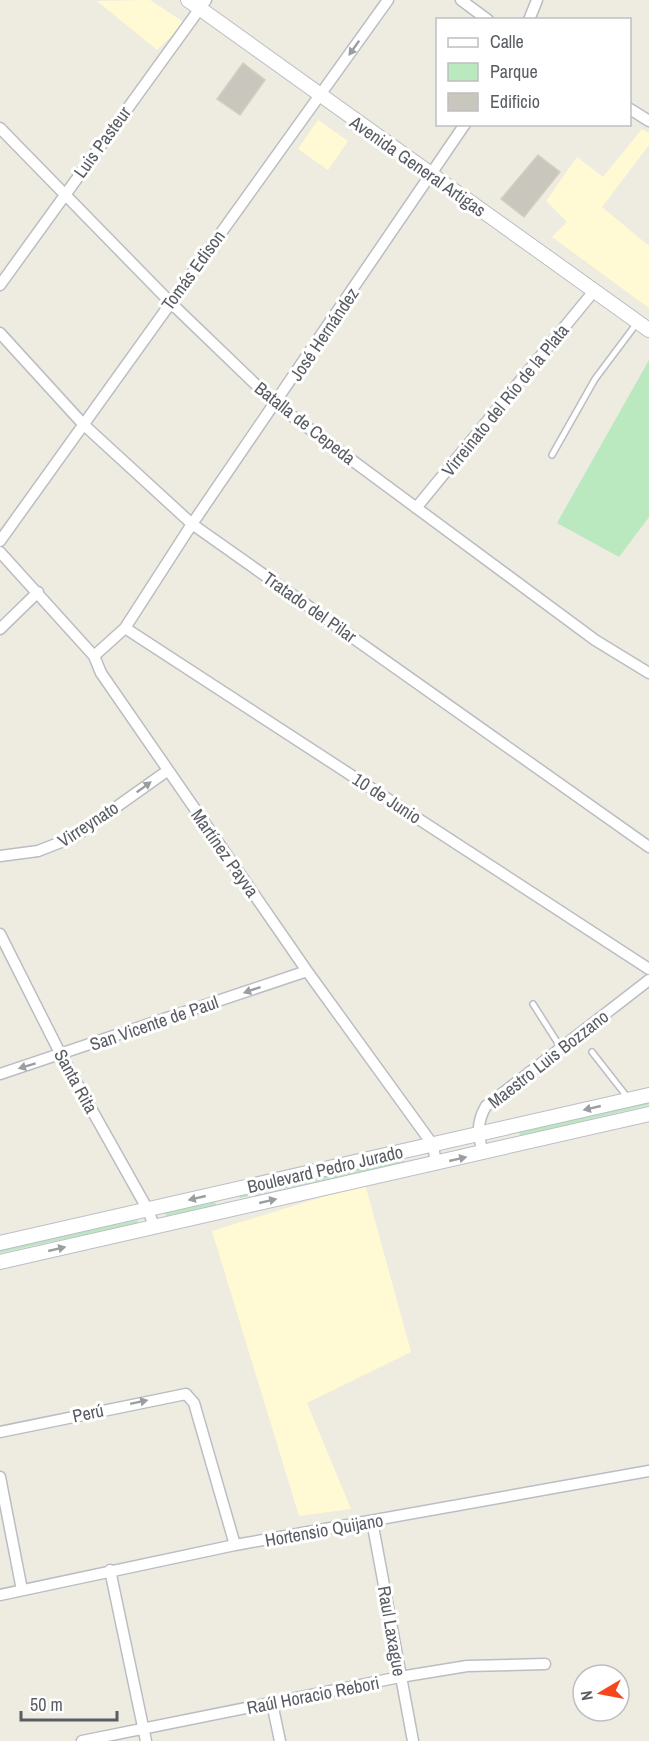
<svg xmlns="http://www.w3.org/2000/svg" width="649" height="1741" viewBox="0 0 649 1741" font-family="'Archivo Narrow',sans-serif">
	<rect width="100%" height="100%" fill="#eeece0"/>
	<path fill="#fffad4" d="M150,0L185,23L157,50L97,1Z
		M318,120L348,141L328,170L298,149Z
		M642,129L649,133V145L602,207L649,246V308L552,237L567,222L546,201L577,157L603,177Z
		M365,1184L411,1352L307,1403L351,1509L299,1516L212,1231Z"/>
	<path fill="#bae8bf" d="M649,360V517L619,557L557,523Z
		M649,1101V1105L520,1136L519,1132Z
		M403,1158L404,1162L240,1198L239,1195Z
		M215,1202L216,1205L166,1216L165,1213Z
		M137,1220L138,1223L0,1253V1250Z"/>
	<path fill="#c9c6be" stroke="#d3cfbe" stroke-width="1.5" d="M243,63L265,80L240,115L217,99Z
		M538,155L560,172L524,217L501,199Z"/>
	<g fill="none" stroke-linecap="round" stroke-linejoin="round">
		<defs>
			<path id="service" d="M552,455L595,379L637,323
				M533,1004L561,1048
				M592,1052L628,1098"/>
			<path id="minor" d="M461,0L488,20
				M529,20L537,0
				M630,109L649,121
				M0,128L170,302L276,404L595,640L649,673
				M0,285L206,0
				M0,333L83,424L192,524L649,847
				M416,508L594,291
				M0,541L388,0
				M0,552L94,656L101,673L307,971L433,1145L436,1164
				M125,628L649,969
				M0,629L38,592
				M94,656L125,628L192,524L465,124
				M0,856L38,851L74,837L167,771
				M0,934L61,1055L148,1210L154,1226
				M0,1074L307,971
				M483,1153C478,1135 476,1123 486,1106L649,980
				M0,1432L186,1394L194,1403L235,1545
				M0,1477L22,1590
				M372,1521L413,1741
				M110,1570L146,1741
				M0,1595L235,1545L649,1471
				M272,1703L280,1741
				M82,1741L400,1677L467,1666L545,1664"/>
			<path id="secondary" d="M188,0L649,330
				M0,1243L649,1095
				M0,1262L649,1114"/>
		</defs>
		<use href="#service" stroke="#bbbdc4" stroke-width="8"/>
		<use href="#minor" stroke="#bbbdc4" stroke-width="13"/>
		<use href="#secondary" stroke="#bbbec6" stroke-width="16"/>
		<use href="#service" stroke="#fff" stroke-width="5"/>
		<use href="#minor" stroke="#fff" stroke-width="10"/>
		<use href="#secondary" stroke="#fff" stroke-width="14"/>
	</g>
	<defs><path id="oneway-solid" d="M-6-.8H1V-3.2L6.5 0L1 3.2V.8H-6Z" transform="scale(1.5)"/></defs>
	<g fill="#9b9ea1">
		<use href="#oneway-solid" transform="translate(354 48) rotate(125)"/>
		<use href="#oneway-solid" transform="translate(144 787) rotate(-36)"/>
		<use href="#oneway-solid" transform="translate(252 990) rotate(161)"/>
		<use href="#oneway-solid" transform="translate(27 1066) rotate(163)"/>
		<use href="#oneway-solid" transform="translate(592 1108) rotate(167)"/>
		<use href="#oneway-solid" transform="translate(458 1159) rotate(-13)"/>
		<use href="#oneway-solid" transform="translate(197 1198) rotate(167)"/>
		<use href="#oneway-solid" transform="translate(268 1201) rotate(-13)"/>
		<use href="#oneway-solid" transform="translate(57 1249) rotate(-13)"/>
		<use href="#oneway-solid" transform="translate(139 1402) rotate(-12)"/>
	</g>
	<g text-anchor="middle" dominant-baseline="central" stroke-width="6" stroke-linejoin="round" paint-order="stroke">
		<g font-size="18" fill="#595d63" stroke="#fff">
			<text transform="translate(102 142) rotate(-54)">Luis Pasteur</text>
			<text transform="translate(418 166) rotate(35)">Avenida General Artigas</text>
			<text transform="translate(193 270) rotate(-54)">Tomás Edison</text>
			<text transform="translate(324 334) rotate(-56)">José Hernández</text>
			<text transform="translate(505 400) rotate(-51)">Virreinato del Río de la Plata</text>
			<text transform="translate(305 423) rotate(38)">Batalla de Cepeda</text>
			<text transform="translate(310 607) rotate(35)">Tratado del Pilar</text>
			<text transform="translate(387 798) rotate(33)">10 de Junio</text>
			<text transform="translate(88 824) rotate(-33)">Virreynato</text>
			<text transform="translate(225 853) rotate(55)">Martínez Payva</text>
			<text transform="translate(154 1023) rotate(-19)">San Vicente de Paul</text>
			<text transform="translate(548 1059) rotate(-38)">Maestro Luis Bozzano</text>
			<text transform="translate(76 1081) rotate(61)">Santa Rita</text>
			<text transform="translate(325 1169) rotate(-13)">Boulevard Pedro Jurado</text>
			<text transform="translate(88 1413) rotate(-12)">Perú</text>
			<text transform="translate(324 1530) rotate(-10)">Hortensio Quijano</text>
			<text transform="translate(392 1631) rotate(80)">Raul Laxague</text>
			<text transform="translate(313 1695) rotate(-11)">Raúl Horacio Rebori</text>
		</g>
	</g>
	<rect x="436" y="18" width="195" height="108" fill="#ffffff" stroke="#bdbec1" stroke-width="1.5"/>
	<rect x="448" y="38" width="30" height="9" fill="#ffffff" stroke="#bdbec1" stroke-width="1.5"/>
	<text x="490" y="48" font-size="18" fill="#595d63">Calle</text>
	<rect x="448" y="63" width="30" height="18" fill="#bae8bf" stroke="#bdbec1" stroke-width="1.5"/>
	<text x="490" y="78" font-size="18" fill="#595d63">Parque</text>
	<rect x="448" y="93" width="30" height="18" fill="#c9c6be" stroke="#bdbec1" stroke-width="1.5"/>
	<text x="490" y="108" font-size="18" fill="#595d63">Edificio</text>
	<g transform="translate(601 1693) rotate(260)"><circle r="28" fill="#ffffff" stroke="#bdbec1" stroke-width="1.5"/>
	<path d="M0-4.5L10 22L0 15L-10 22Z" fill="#f7451e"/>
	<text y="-9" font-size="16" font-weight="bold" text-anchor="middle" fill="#595d63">N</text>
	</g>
	<path d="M21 1711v9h96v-9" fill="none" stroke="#595d63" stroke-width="3"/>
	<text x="30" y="1711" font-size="18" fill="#595d63" stroke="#ffffff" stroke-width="4.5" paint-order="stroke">50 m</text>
</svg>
